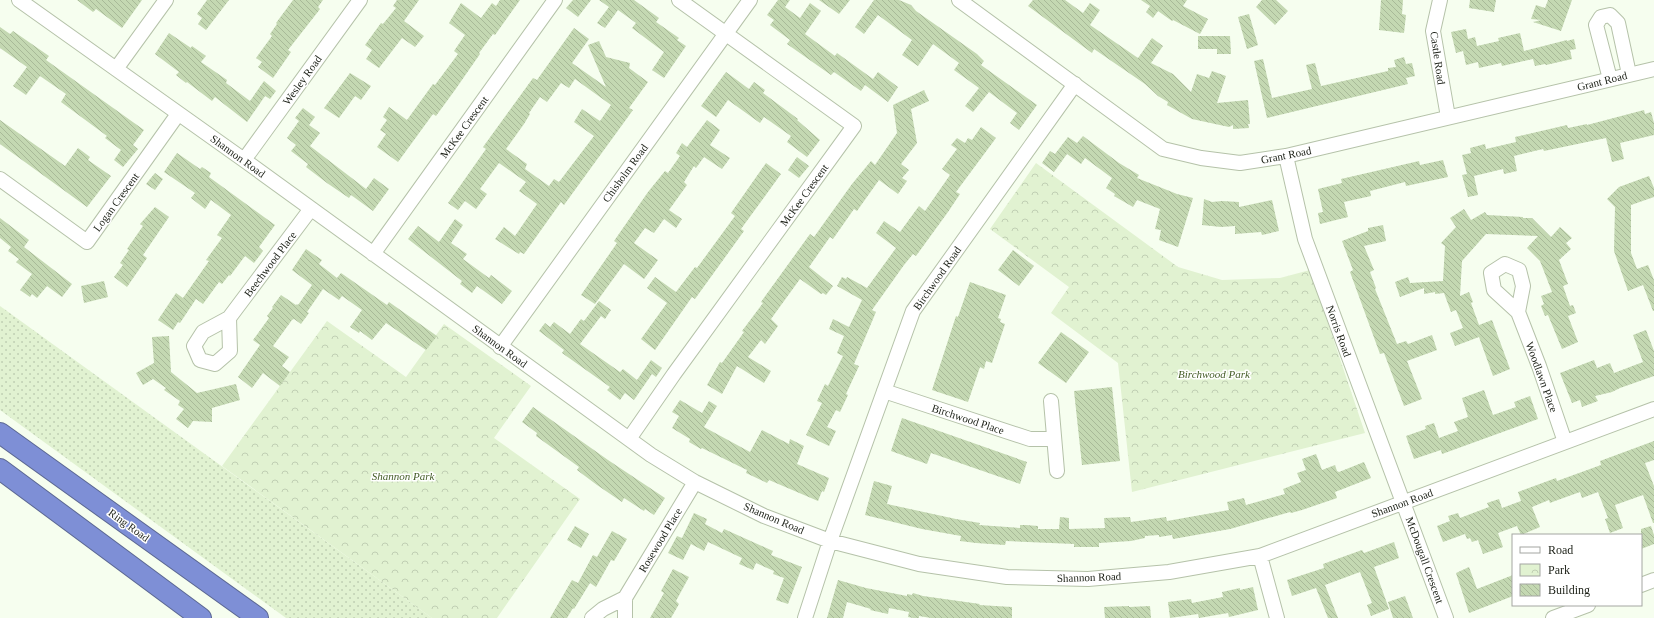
<svg xmlns="http://www.w3.org/2000/svg" width="1654" height="618" viewBox="0 0 1654 618" font-family="Georgia,serif">
	<defs>
		<pattern id="grass-dots" width="8" height="8" patternUnits="userSpaceOnUse"><rect width="8" height="8" fill="#e1f2d1"/><path d="M2 2h.1M6 6h.1" fill="none" stroke="#c0cfb3" stroke-width="1.8" stroke-linecap="round"/></pattern>
		<pattern id="park-crowns" width="20" height="18" patternUnits="userSpaceOnUse"><rect width="20" height="18" fill="#e1f2d1"/><path d="M2 6a3 3 0 1 1 6 0M12 15a3 3 0 1 1 6 0" fill="none" stroke="#c0cfb3"/></pattern>
		<pattern id="building-back-hatch" width="6" height="6" patternUnits="userSpaceOnUse"><rect width="6" height="6" fill="#c4d8b2"/><path d="M-1 5l2 2M0 0l6 6M5-1l2 2" fill="none" stroke="#a8b998"/></pattern>
	</defs>
	<rect width="100%" height="100%" fill="#f6feef"/>
	<path fill="url(#grass-dots)" d="M0,306L432,618H286L0,410Z"/>
	<path fill="url(#park-crowns)" d="M1036,163L1178,267L1222,280L1280,278L1310,270L1365,433L1132,492L1118,363L1051,313L1069,287L990,229Z
		M327,321L406,377L444,324L531,386L494,438L580,499L497,618H432L222,466Z"/>
	<path fill="url(#building-back-hatch)" fill-rule="evenodd" d="M77,0H142L122,28L96,9L93,12Z
		M207,0H229L206,30L198,24L202,18L197,14Z
		M293,0H323L318,7L320,9L317,13L288,50L291,52L273,78L258,67L262,62L256,58L272,36L270,34L277,24L276,23Z
		M397,0H419L404,21L424,36L415,47L402,38L379,68L366,59L372,50L365,45L381,23L383,24L396,8L393,6Z
		M500,0H520L495,35L493,34L479,53L480,54L455,90L436,116L433,114L398,162L377,147L386,134L380,130L387,120L383,117L389,107L407,120L433,84L435,85L458,54L454,51L465,35L449,23L461,3L481,18L492,3L496,6Z
		M573,0H591L578,17L566,8Z
		M599,0H634L659,18L656,22L679,38L677,40L686,46L664,78L652,70L664,52L632,28L636,23L618,10L605,28L597,23L609,7Z
		M778,0H790L785,7L800,18L810,3L821,11L805,34L835,56L837,53L873,79L878,72L898,87L888,102L865,85L861,91L834,72L831,75L787,44L790,40L770,25L774,20L767,15Z
		M819,0H850L839,14Z
		M874,0H899L911,5L916,11L977,54L984,61L981,65L1037,105L1019,130L1010,123L1017,113L989,92L973,112L965,106L979,88L954,70L959,63L933,44L918,66L902,55L912,40L878,15L864,34L855,27Z
		M1033,0H1065L1083,13L1090,3L1100,10L1090,25L1138,58L1152,38L1163,46L1151,63L1173,74L1191,92L1197,74L1209,78L1212,71L1226,76L1217,103L1248,100L1250,124H1248L1249,128L1233,129V125L1229,127L1192,119L1167,105L1168,102L1158,96L1145,84L1094,49L1092,53L1028,6Z
		M1141,0H1187L1183,6L1208,19L1200,34L1173,20L1172,21L1158,11L1153,18L1146,12L1150,6Z
		M1262,0H1276L1288,11L1275,25L1256,7Z
		M1381,0H1403L1402,14L1406,15L1404,33L1379,30Z
		M1470,0H1496L1494,12L1469,8Z
		M1548,0H1572L1561,31L1533,22L1541,20L1531,19L1536,5L1545,8Z
		M1249,14L1258,45L1247,49L1238,17Z
		M0,27L10,34L13,31L49,56L46,60L144,130L133,145L138,149L123,167L114,160L121,150L105,138L107,136L61,102L66,94L40,76L26,95L13,86L27,67L0,48Z
		M574,28L589,39L572,63L606,87L588,45L599,41L606,57L630,63L629,68L648,82L629,108L633,110L564,205L561,202L524,254L520,252L519,254L495,239L504,227L515,236L537,204L519,191L526,182L499,163L480,189L487,194L476,209L465,201L458,210L448,203L486,149L483,147L533,78L537,80ZM575,79L611,105L600,121L582,109L574,122L594,136L559,182L554,179L549,186L525,169L527,164L506,149L524,124L530,114L529,113L540,97L547,102L561,83L569,88Z
		M1466,29L1468,39L1475,37L1477,46L1499,41L1498,38L1520,33L1524,51L1567,40V41L1574,39L1576,49L1570,50L1572,59L1546,65L1545,64L1535,66L1533,59L1502,66L1501,63L1479,68L1478,62L1466,65L1463,51L1456,53L1451,32Z
		M169,33L191,48L192,46L206,56L201,62L227,80L226,83L250,101L264,81L276,91L270,99L265,96L247,122L215,97L212,101L187,82L186,83L176,75L179,72L155,54Z
		M1198,36H1230L1231,54H1217V49H1198Z
		M1404,57L1406,64L1412,63L1415,76L1406,78L1408,84L1267,118L1254,61L1263,59L1272,98L1312,89L1306,65L1315,63L1321,86L1388,71V68L1396,67L1394,60Z
		M726,72L749,89L754,82L765,90L763,93L798,119L797,120L820,140L807,157L787,142L791,136L764,117L760,123L728,100L716,117L701,106Z
		M350,73L371,86L361,100L355,96L339,118L324,108Z
		M924,90L929,101L911,109L917,143L901,164L909,170L902,178L907,181L898,194L879,180L857,211L854,209L833,239L830,237L809,267L833,286L826,295L823,293L821,294L800,279L771,319L778,326L765,344L761,340L748,357L771,371L764,383L737,366L722,394L707,385L720,362L722,363L744,332L742,331L763,303L761,302L810,234L814,237L852,184L871,161L875,165L897,133L893,105Z
		M303,108L315,117L309,125L320,133L310,146L366,189L374,178L389,189L373,211L351,195L349,198L327,183L306,167L308,164L291,151L296,145L287,138L299,121L295,118Z
		M1644,110L1645,114L1651,112L1654,123V135L1620,143L1624,159L1612,162L1606,138L1544,151L1543,149L1514,156L1517,171L1504,174L1503,169L1474,176L1478,195L1468,197L1462,175L1467,174L1462,155L1471,153L1470,148L1485,144L1486,149L1516,142L1515,137L1567,125L1568,128L1587,124V125Z
		M0,120L65,166L78,148L90,157L88,160L111,176L87,207L0,144Z
		M707,120L720,130L710,145L730,158L722,169L704,157L696,168L694,166L684,182L687,185L669,210L682,219L676,228L664,219L654,233L645,228L634,243L658,260L644,279L624,264L595,304L581,295L617,243L614,241L648,192L665,171L668,173L680,156L676,153L682,143L687,147Z
		M981,127L996,138L956,192L960,194L948,212L916,256L913,254L904,265L872,310L876,312L854,364L859,366L846,394L848,395L840,412L836,410L827,427L836,431L829,446L806,435L822,403L817,401L825,384L828,386L843,356L837,353L844,336L829,329L833,319L849,327L862,300L837,286L842,277L846,279L847,277L867,288L896,248L876,233L884,221L900,232L919,206L925,211L950,175L942,169L957,149L951,145L957,138L965,143L968,138L972,140Z
		M1083,136L1119,163L1139,175L1137,178L1177,194L1193,198L1178,247L1159,240L1161,230L1155,229L1160,209L1137,200L1133,207L1114,196L1115,194L1106,188L1112,178L1085,158L1081,164L1067,154L1054,172L1042,163L1050,151L1055,154L1068,137L1077,143Z
		M177,153L200,169L202,167L211,173L209,177L275,225L259,247L263,251L254,263L245,256L230,276L229,275L222,284L219,282L203,304L196,299L180,323L178,322L173,330L158,320L176,293L183,298L209,261L206,260L222,238L217,235L231,215L211,200L205,209L191,198L195,193L164,172Z
		M797,157L809,166L799,178L788,170Z
		M1443,160L1448,177L1406,186L1405,182L1370,191L1371,196L1344,202L1348,217L1320,224L1318,213L1323,212L1318,189L1342,183L1341,179L1419,161L1420,165Z
		M766,163L781,174L741,229L744,231L695,299L692,297L655,350L641,339L667,303L647,288L655,277L676,292L695,267L697,268L735,216L731,213Z
		M155,173L163,179L155,190L146,184Z
		M1649,176L1654,188V197L1631,205V253L1637,269L1648,265L1654,280V311H1653L1643,285L1628,291L1614,251L1615,207L1607,199L1619,187Z
		M1204,199L1212,202L1222,201L1239,202V207L1272,200L1279,231L1262,235L1261,232L1235,234V226L1221,227L1202,225Z
		M155,207L169,217L143,255L147,258L127,287L114,277L123,265L120,263L129,250L127,249L143,226L140,224Z
		M1464,209L1471,220L1485,212L1487,215L1523,217V218H1532L1551,237L1560,227L1572,238L1566,243L1571,249L1559,260L1568,284L1563,286L1570,306L1573,305L1576,313L1568,316L1578,342L1562,349L1548,315L1545,316L1541,306L1544,304L1541,296L1552,292L1540,261L1527,248L1538,236L1486,234L1462,261L1460,296L1469,292L1473,302L1471,303L1479,325L1492,320L1510,369L1493,376L1479,337L1455,346L1450,333L1463,328L1456,310L1451,312L1444,293L1435,294V292L1424,294V288L1400,297L1395,282L1408,277L1410,283L1443,281L1445,246L1441,243L1456,227L1450,218Z
		M0,218L29,240L24,247L72,284L62,297L47,286L37,298L32,294L30,297L20,290L32,274L16,262L19,259L8,251L11,247L0,238Z
		M455,219L463,225L451,243L467,254L463,259L489,278L491,275L512,291L502,304L477,286L472,293L460,284L462,281L408,239L418,226L439,242Z
		M1383,225L1386,241L1364,246L1374,270L1370,272L1376,288L1375,289L1397,344L1406,341L1408,344L1432,335L1437,350L1407,361L1422,399L1404,406L1384,353L1380,354L1350,272L1353,270L1342,241L1368,231V228Z
		M306,249L322,260L319,264L337,278L341,273L387,305L389,302L437,336L426,350L386,323L372,340L360,331L359,333L350,327L362,310L342,296L339,300L323,289L307,312L309,313L301,324L294,319L292,320L273,346L289,357L282,366L290,372L280,386L263,373L252,388L238,377L260,345L253,340L269,318L267,316L273,308L272,307L281,295L296,305L297,304L298,305L312,285L292,270Z
		M1013,250L1034,266L1019,286L998,270Z
		M104,281L108,297L84,303L81,286Z
		M970,282L1006,295L998,318L1001,319L1000,322L1005,324L992,363L986,361L984,369L980,367L968,402L932,390L956,316L958,317Z
		M599,301L611,310L605,319L601,316L580,344L620,372L623,369L637,380L651,360L662,368L656,377L652,374L634,400L625,393L620,400L607,390L610,387L562,353L564,350L539,331L545,323L550,327L554,322L570,334L581,319L584,321Z
		M1646,330L1654,351V376L1620,388L1612,392L1595,396L1598,401L1582,407L1580,400L1572,403L1560,373L1594,360L1597,368L1610,363L1614,373L1643,362L1633,335Z
		M1061,332L1089,352L1066,383L1038,363Z
		M169,336L171,372L197,393L236,384L240,400L212,408V422L193,421L188,428L176,419L184,409L178,405L180,401L164,390L166,388L153,379L143,385L136,373L154,363L152,337Z
		M1112,387L1120,461L1082,465L1074,391Z
		M1484,390L1493,415L1516,407L1514,402L1530,396L1538,419L1442,454L1441,450L1414,459L1406,436L1426,429L1425,426L1434,423L1439,438L1458,431L1454,422L1468,417L1462,398Z
		M680,400L702,413L709,401L717,406L704,427L750,452L762,430L789,444L790,439L804,446L797,464L829,478L824,492L822,491L818,501L769,480L767,483L746,473L747,470L702,448L701,449L689,442L690,439L672,428L679,416L672,412Z
		M533,407L608,460L665,498L654,515L645,509L644,511L624,498L622,502L597,485L577,470L579,467L536,436L537,433L522,422Z
		M902,418L1027,462L1020,484L931,453L927,464L891,451Z
		M1654,441V460L1645,463L1654,486V523H1653L1643,495L1615,505L1623,528L1610,533L1605,519L1608,518L1598,492L1582,498L1580,492L1555,501L1550,503L1549,500L1532,507L1540,527L1521,535L1517,526L1498,533L1503,547L1483,554L1478,540L1472,542L1470,538L1467,539L1465,534L1443,542L1437,526L1450,521L1448,516L1458,513L1460,518L1489,507L1487,503L1499,499L1502,508L1521,501L1518,492L1556,478L1557,481L1601,465L1600,461Z
		M1316,454L1322,470L1335,465L1337,471L1339,472L1364,462L1371,478L1335,492L1337,498L1302,510L1291,513L1290,512L1230,529L1173,539L1172,535L1159,537V535L1145,536V538L1131,541L1099,543V547H1074V544L1006,541L1005,545L976,543L960,541L961,536L922,529L865,515L874,481L892,486L887,504L956,519L980,523L979,525L1020,528V525H1026L1038,526V529H1059L1060,517L1069,518V529L1105,528L1104,518L1130,517L1131,522L1166,517L1167,521L1229,510L1227,502L1244,498L1246,505L1285,494L1283,489L1301,482L1297,473L1306,470L1302,459Z
		M694,513L707,519L705,524L722,533L724,529L773,551L771,555L802,567L788,604L776,600L784,578L773,574L774,571L756,563L753,570L739,564L742,558L708,542L704,551L691,544L683,560L668,553L677,536L682,538Z
		M575,526L589,534L581,548L567,540Z
		M1651,526L1654,535V544L1641,549V529Z
		M612,531L627,539L614,561L611,560L596,587L590,583L574,609L573,608L567,618H550L572,580L578,583L593,555L597,557Z
		M1394,542L1399,558L1374,567L1389,609L1371,616L1367,605L1372,603L1360,572L1325,585L1338,618H1328L1316,588L1292,596L1287,580L1324,568L1323,564L1362,550L1364,553Z
		M1469,567L1477,589L1513,575V596L1469,613L1456,573Z
		M673,569L689,577L676,601L679,604L671,618H650L664,593L661,591Z
		M838,580L866,588L907,596V594L912,595L913,593L923,596L980,604L979,605L1012,607V618H931L919,616V618H913L908,617L909,612L889,608L888,614L870,610L871,609L847,602L843,618H827Z
		M1253,587L1258,610L1229,617L1228,613L1199,618L1198,614L1170,618L1168,602L1191,599L1192,603L1223,597L1222,592L1240,588V590Z
		M1405,596L1413,618H1393L1388,602Z
		M1129,606V607L1150,606L1151,618H1105L1104,607Z"/>
	<g fill="none" stroke-linecap="round" stroke-linejoin="round">
		<defs>
			<path id="minor" d="M19,0L244,160L651,455L695,482L764,516L830,541L919,564L1007,577L1088,579L1169,572L1260,556L1654,409
				M959,0L1163,149L1201,158L1240,163L1286,156L1654,69
				M1440,0L1433,31L1448,117
				M116,69L166,0
				M1610,79L1596,25L1601,17L1610,15L1618,23L1629,74
				M1286,156L1305,239L1446,618
				M244,160L360,0
				M0,179L87,242L178,114
				M373,254L555,0
				M1518,312L1523,286L1519,270L1505,264L1491,273L1494,290L1518,312L1539,366L1565,442
				M229,318L230,351L215,364L200,360L194,346L203,332L229,318L310,210
				M500,347L750,0
				M884,391L1030,439H1054
				M1051,401L1057,471
				M629,439L674,374L854,126L679,0
				M1260,556L1277,618
				M1641,585L1654,580
				M625,598L695,482
				M592,618L603,609L625,598V618
				M805,618L830,541L913,311L1075,84
				M1553,618L1588,605"/>
			<path id="highway" d="M0,433L258,618
				M0,469L201,618"/>
		</defs>
		<use href="#minor" stroke="#b5c2a9" stroke-width="16"/>
		<use href="#highway" stroke="#5c6893" stroke-width="22"/>
		<use href="#minor" stroke="#fff" stroke-width="14"/>
		<use href="#highway" stroke="#7e8fd6" stroke-width="20"/>
	</g>
	<g text-anchor="middle" dominant-baseline="central" stroke-width="3" stroke-linejoin="round" paint-order="stroke">
		<g font-size="11" fill="#1c2017" stroke="#fff">
			<text transform="translate(1438 58) rotate(82)">Castle Road</text>
			<text transform="translate(302 80) rotate(-54)">Wesley Road</text>
			<text transform="translate(1602 81) rotate(-14)">Grant Road</text>
			<text transform="translate(464 127) rotate(-54)">McKee Crescent</text>
			<text transform="translate(1286 155) rotate(-11)">Grant Road</text>
			<text transform="translate(238 156) rotate(36)">Shannon Road</text>
			<text transform="translate(625 173) rotate(-54)">Chisholm Road</text>
			<text transform="translate(804 195) rotate(-54)">McKee Crescent</text>
			<text transform="translate(116 202) rotate(-54)">Logan Crescent</text>
			<text transform="translate(270 264) rotate(-53)">Beechwood Place</text>
			<text transform="translate(937 278) rotate(-55)">Birchwood Road</text>
			<text transform="translate(1339 331) rotate(70)">Norris Road</text>
			<text transform="translate(500 346) rotate(36)">Shannon Road</text>
			<text transform="translate(1542 377) rotate(70)">Woodlawn Place</text>
			<text transform="translate(968 419) rotate(18)">Birchwood Place</text>
			<text transform="translate(1402 503) rotate(-20)">Shannon Road</text>
			<text transform="translate(774 518) rotate(23)">Shannon Road</text>
			<text transform="translate(129 525) rotate(36)">Ring Road</text>
			<text transform="translate(660 540) rotate(-59)">Rosewood Place</text>
			<text transform="translate(1425 560) rotate(70)">McDougall Crescent</text>
			<text transform="translate(1089 577) rotate(-2)">Shannon Road</text>
		</g>
		<g font-size="11" font-style="italic" fill="#455e28" stroke="#fff">
			<text x="1214" y="374">Birchwood Park</text>
			<text x="403" y="476">Shannon Park</text>
		</g>
	</g>
	<rect x="1512" y="534" width="130" height="72" fill="#ffffff" stroke="#a4a6a2"/>
	<rect x="1520" y="547" width="20" height="6" fill="#ffffff" stroke="#a4a6a2"/>
	<text x="1548" y="554" font-size="12" fill="#1c2017">Road</text>
	<rect x="1520" y="564" width="20" height="12" fill="url(#park-crowns)" stroke="#a4a6a2"/>
	<text x="1548" y="574" font-size="12" fill="#1c2017">Park</text>
	<rect x="1520" y="584" width="20" height="12" fill="url(#building-back-hatch)" stroke="#a4a6a2"/>
	<text x="1548" y="594" font-size="12" fill="#1c2017">Building</text>
</svg>
